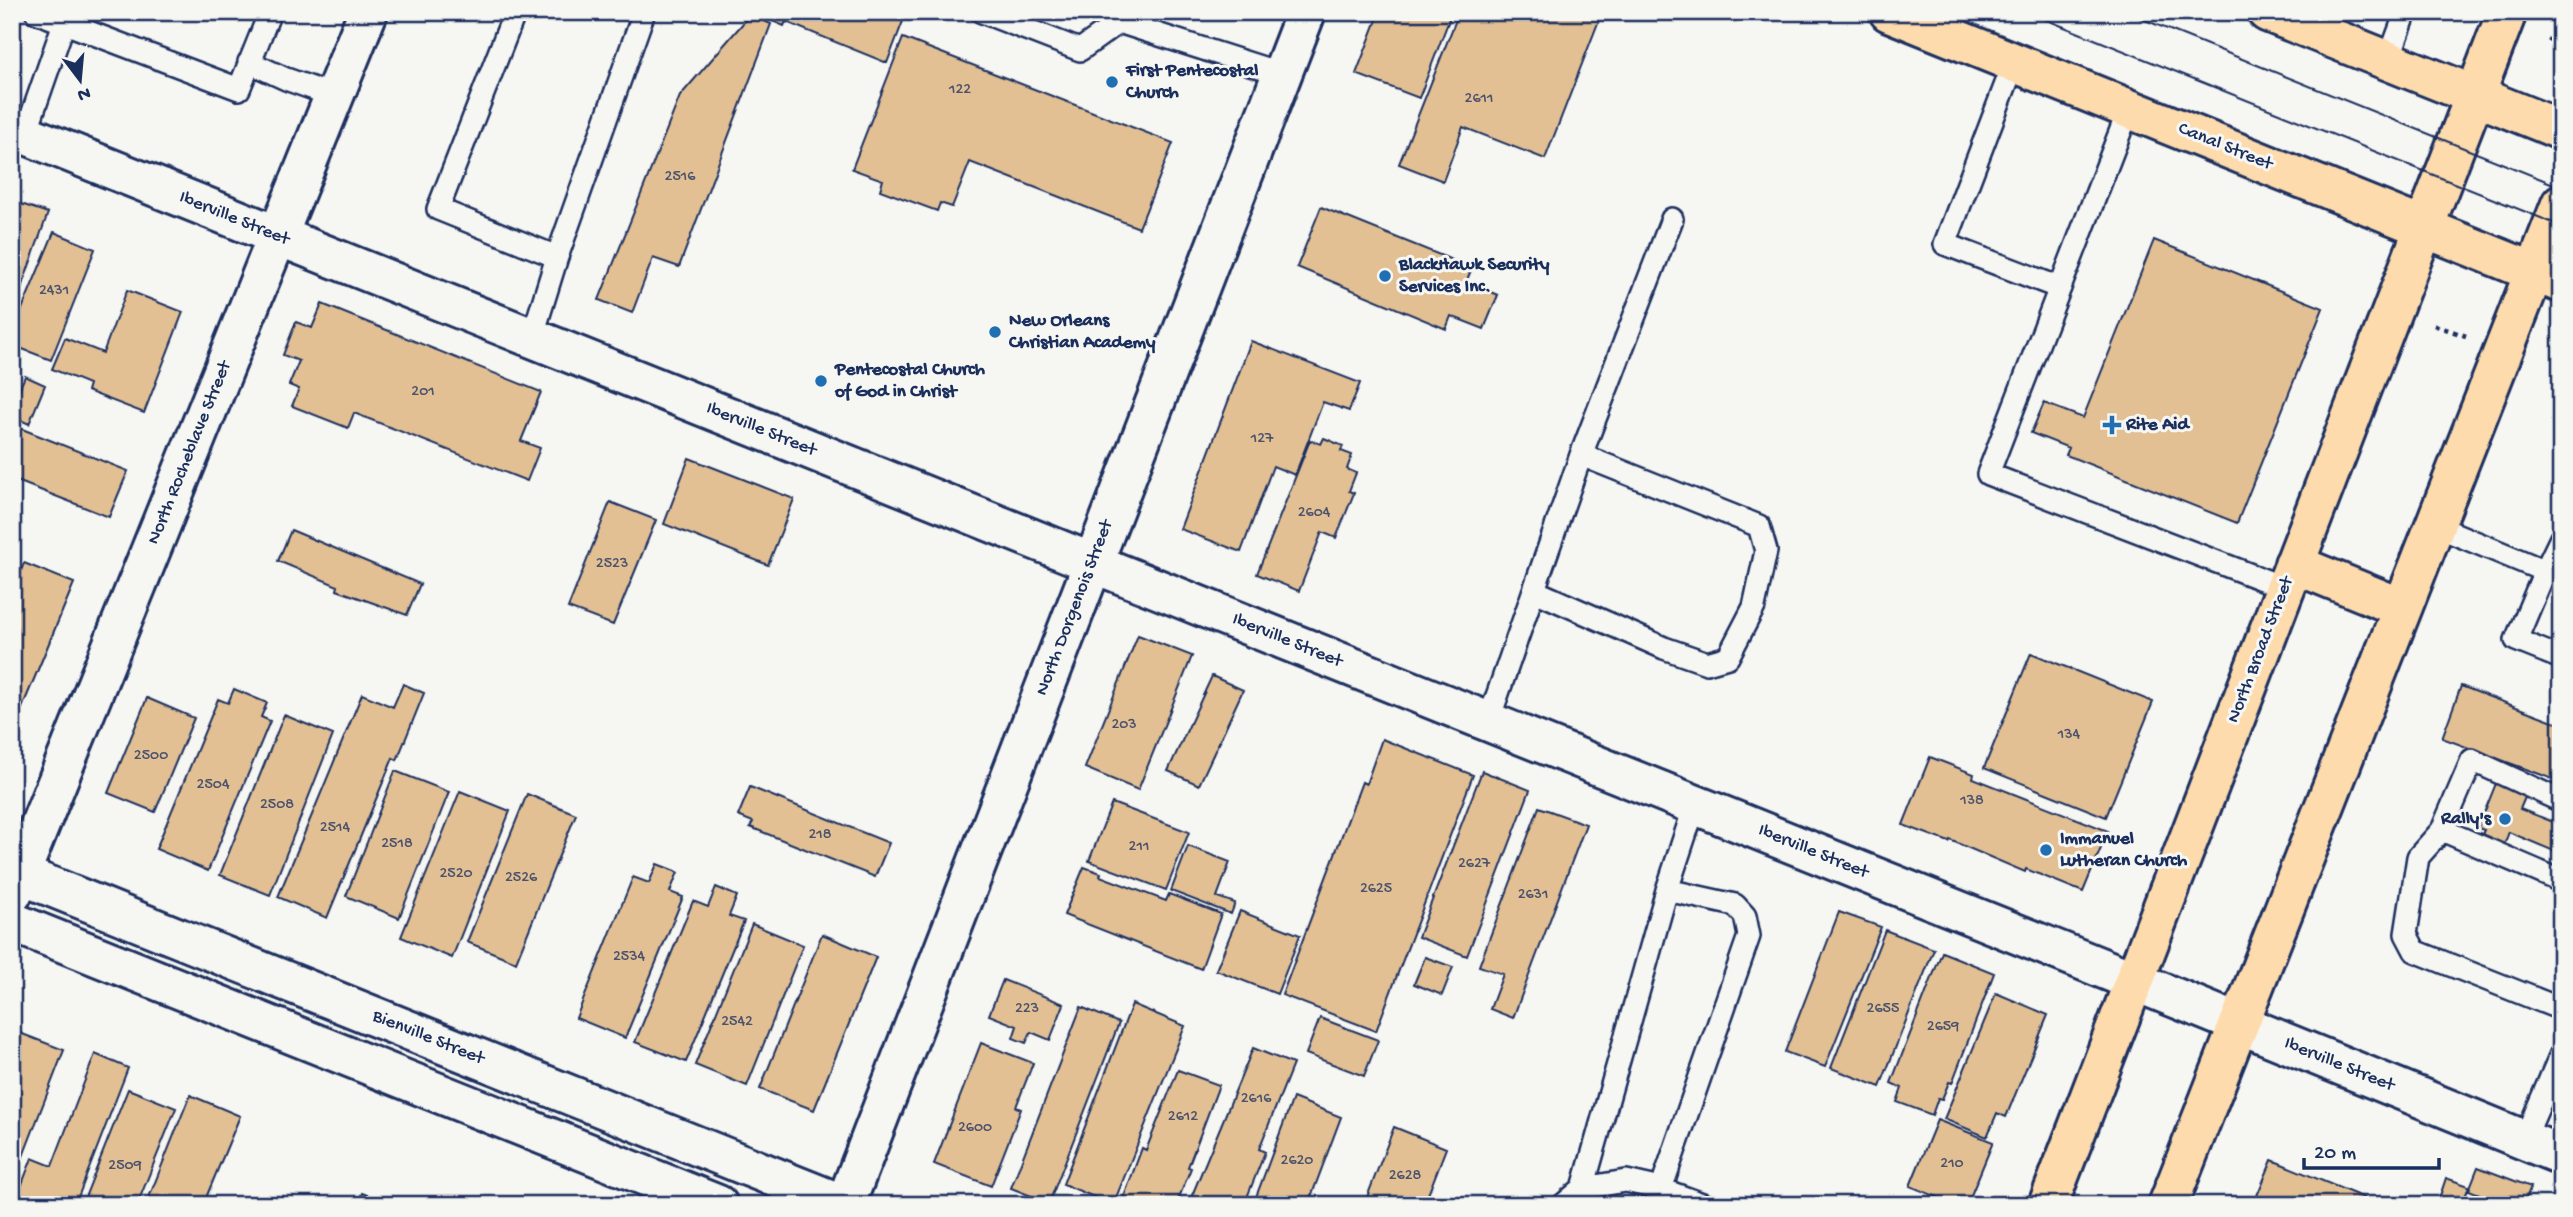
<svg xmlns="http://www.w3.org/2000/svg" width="2573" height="1217" viewBox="0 0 2573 1217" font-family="'Gochi Hand',sans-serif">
	<rect width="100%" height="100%" fill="#f6f6f2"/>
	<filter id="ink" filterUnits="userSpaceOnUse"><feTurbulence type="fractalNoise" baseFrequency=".0143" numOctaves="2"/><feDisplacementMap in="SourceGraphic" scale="14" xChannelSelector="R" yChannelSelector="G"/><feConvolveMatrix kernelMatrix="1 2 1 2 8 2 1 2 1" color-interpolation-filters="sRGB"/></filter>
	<g filter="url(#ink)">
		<path fill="#e2c094" stroke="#1b2f5e" stroke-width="2" d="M751,12H790L784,26Z
			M790,12H880L903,21L887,63L786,22Z
			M1380,12H1452L1419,98L1356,74Z
			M1459,12H1595L1601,15L1545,159L1463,127L1443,181L1399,164Z
			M750,15L771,24L679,267L653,258L632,313L599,300L680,96Z
			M903,38L1173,143L1139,228L970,162L952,207L940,203L937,211L880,190L883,180L852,169Z
			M12,201L48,213L12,314Z
			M1321,207L1472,268L1466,282L1498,295L1484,329L1451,316L1446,329L1297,267Z
			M54,232L95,249L51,360L12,345V333Z
			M2154,240L2323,308L2237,523L2066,455L2069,448L2031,433L2044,403L2083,418Z
			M127,290L183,312L144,413L87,391L89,384L52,369L65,338L103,353Z
			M322,304L541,392L521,441L540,448L527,481L354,413L348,428L292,406L299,389L289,385L299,361L283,355L296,322L312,328Z
			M1251,341L1360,383L1349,411L1323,402L1295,475L1273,466L1241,552L1180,529Z
			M25,376L45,385L29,424L12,416V406Z
			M12,425L128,471L109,517L12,479Z
			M1324,438L1343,446L1341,451L1352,455L1347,469L1356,473L1349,491L1354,493L1336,538L1322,532L1299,591L1257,574L1310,440L1321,444Z
			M689,458L794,499L768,565L664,524Z
			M610,502L656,520L613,625L568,608Z
			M291,530L420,584L407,615L337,590L338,586L278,561Z
			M24,563L74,583L12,732V592Z
			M1138,635L1192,656L1138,790L1085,768Z
			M2031,653L2153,702L2106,817L1984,768Z
			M1212,676L1243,690L1199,785L1168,771Z
			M403,684L424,693L397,760L393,758L327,918L278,897L362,694L393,707Z
			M2461,686L2561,724V782L2442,738Z
			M234,689L267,703L261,717L270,721L208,871L156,849L218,699L228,703Z
			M147,698L194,718L155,812L108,793Z
			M284,715L333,735L270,895L220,875Z
			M1382,739L1473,775L1376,1031L1282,995L1362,782L1366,784Z
			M1930,757L1974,774L1973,778L2108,831L2083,892L2026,869L2025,872L1950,840L1949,842L1903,825Z
			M395,771L449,792L399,918L346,896Z
			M1482,771L1530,790L1467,956L1418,937Z
			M2499,776L2529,788L2520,809L2561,825V854L2509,832L2502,850L2479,841L2484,830L2478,828Z
			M750,787L889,843L875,877L750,827L753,822L738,816Z
			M460,791L510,811L452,958L401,937Z
			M527,794L576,814L516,962L467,942Z
			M1112,803L1189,832L1166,890L1089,861Z
			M1539,807L1586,824L1513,1018L1490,1009L1503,974L1479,966Z
			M1188,846L1230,862L1217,897L1235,903L1231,914L1171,891Z
			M657,864L678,872L670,892L683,897L625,1038L576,1018L633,877L649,883Z
			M1084,867L1101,873L1100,876L1166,901L1169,894L1221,914L1201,969L1064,915Z
			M716,887L737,896L729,916L744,921L686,1062L635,1042L693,901L708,907Z
			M1240,911L1300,935L1277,994L1216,970Z
			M1839,912L1881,927L1825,1067L1785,1052Z
			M752,924L803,945L747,1086L695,1065Z
			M1885,930L1934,949L1880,1087L1831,1068Z
			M822,934L876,957L814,1110L760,1089Z
			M1942,952L1994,973L1952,1083L1949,1082L1942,1099L1938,1098L1932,1115L1897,1102L1902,1088L1891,1083Z
			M1425,957L1453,967L1442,995L1414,984Z
			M1003,980L1064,1004L1050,1040L1031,1032L1026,1043L1013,1038L1017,1026L989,1015Z
			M1996,993L2048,1015L2006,1117L1997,1113L1987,1137L1944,1119Z
			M1132,1004L1185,1026L1113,1205L1063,1184Z
			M1081,1007L1119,1023L1049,1203L1011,1188Z
			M1320,1018L1378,1040L1364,1076L1306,1054Z
			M12,1030L64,1050L15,1177L12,1176Z
			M981,1043L1033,1063L1016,1107L1021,1109L991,1186L934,1164Z
			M1253,1048L1293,1064L1259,1149L1265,1152L1244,1205H1188Z
			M95,1054L128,1068L75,1205H38L17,1197L32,1158L52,1166Z
			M1178,1070L1219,1085L1188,1167L1191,1168L1176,1205H1121L1142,1148L1146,1150Z
			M128,1089L176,1108L137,1205H82Z
			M190,1095L240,1116L203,1205H146Z
			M1293,1098L1341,1117L1308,1205H1253Z
			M1937,1120L1993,1142L1967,1205H1957L1910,1186Z
			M1394,1127L1446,1148L1424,1205H1364Z
			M2272,1160L2381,1205H2253Z
			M2478,1167L2531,1187L2523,1205H2507L2469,1190Z
			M2446,1178L2469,1186L2462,1205H2437Z
			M362,1193L392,1205H357Z"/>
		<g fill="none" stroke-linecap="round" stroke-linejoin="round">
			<defs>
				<path id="service" d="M36,12L239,89L270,12
					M515,12L438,209L557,257L532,338
					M982,12L1080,50L1119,22
					M1123,12L1119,22L1282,74
					M2388,61L2406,12
					M249,62L286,79L334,96
					M2014,63L1945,244L2060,288
					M2129,109L1988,474L2285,588
					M25,135L64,23
					M557,257L644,12
					M2436,526L2545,571L2561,538
					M2561,576L2545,571L2516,640L2561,658
					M1535,591L1664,648L1707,663L1728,657L1754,607L1766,551L1759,526L1581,455
					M1488,722L1581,455L1672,219
					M2561,801L2472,760L2442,830L2418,857L2406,934L2415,951L2561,1009
					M2442,830L2561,881
					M2524,1140L2561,1054
					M1583,1188L1667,890L1695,805
					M1661,1189L1749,936L1745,916L1735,905L1667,890
					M1563,1205L1583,1188L1626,1181L1661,1189L1705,1205"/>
				<path id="minor" d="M12,129L2134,981L2561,1155
					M12,894L368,12
					M845,1205L1306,12"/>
				<path id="tertiary" d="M12,871L844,1205
					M12,922L718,1205"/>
				<path id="primary" d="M1889,12L2561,283
					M2267,12L2561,130
					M2294,564L2402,608
					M2048,1205L2507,12
					M2168,1205L2561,204"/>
			</defs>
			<use href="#service" stroke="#1b2f5e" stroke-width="26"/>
			<use href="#minor" stroke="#1b2f5e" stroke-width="44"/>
			<use href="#tertiary" stroke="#1b2f5e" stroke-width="44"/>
			<use href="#primary" stroke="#1b2f5e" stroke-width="44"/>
			<path stroke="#1b2f5e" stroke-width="4.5" stroke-dasharray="5 5" stroke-linecap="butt" d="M2548,39L2561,44
				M2434,325L2466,336"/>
			<use href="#service" stroke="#f6f6f2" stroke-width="21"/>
			<use href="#minor" stroke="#f6f6f2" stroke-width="38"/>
			<use href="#tertiary" stroke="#f6f6f2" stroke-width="38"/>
			<use href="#primary" stroke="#fedbac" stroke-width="38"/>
			<path stroke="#1b2f5e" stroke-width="2" d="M2027,12L2561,226
				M2125,12L2561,187"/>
		</g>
	</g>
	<g fill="#1f6fb2" stroke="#f6f6f2" stroke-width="2.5">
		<circle cx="1112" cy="82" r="7"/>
		<circle cx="1385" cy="276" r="7"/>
		<circle cx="995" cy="332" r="7"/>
		<circle cx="821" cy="381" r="7"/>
		<path d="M2108.5 414.5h7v7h7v7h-7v7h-7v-7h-7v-7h7z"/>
		<circle cx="2505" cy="819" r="7"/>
		<circle cx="2046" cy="850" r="7"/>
	</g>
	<g text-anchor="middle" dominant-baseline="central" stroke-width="6" stroke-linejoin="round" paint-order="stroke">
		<g font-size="16" fill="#4d536c">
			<text x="960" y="90">122</text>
			<text x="1479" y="99">2611</text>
			<text x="680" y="177">2516</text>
			<text x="54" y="291">2431</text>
			<text x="423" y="392">201</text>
			<text x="1262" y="439">127</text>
			<text x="1314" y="513">2604</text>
			<text x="612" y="564">2523</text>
			<text x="1124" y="725">203</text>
			<text x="2069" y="735">134</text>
			<text x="151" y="756">2500</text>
			<text x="213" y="785">2504</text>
			<text x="1972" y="801">138</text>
			<text x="277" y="805">2508</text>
			<text x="335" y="828">2514</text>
			<text x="820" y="835">218</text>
			<text x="397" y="844">2518</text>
			<text x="1139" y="847">211</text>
			<text x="1474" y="864">2627</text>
			<text x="456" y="874">2520</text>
			<text x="521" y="878">2526</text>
			<text x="1376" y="889">2625</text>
			<text x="1533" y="895">2631</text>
			<text x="629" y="957">2534</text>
			<text x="1027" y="1009">223</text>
			<text x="1883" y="1009">2655</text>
			<text x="737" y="1022">2542</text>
			<text x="1943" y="1027">2659</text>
			<text x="1256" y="1099">2616</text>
			<text x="1183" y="1117">2612</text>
			<text x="975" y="1128">2600</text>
			<text x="1297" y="1161">2620</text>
			<text x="1952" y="1164">210</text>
			<text x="125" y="1166">2509</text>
			<text x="1405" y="1176">2628</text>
		</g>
		<g font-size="19" font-weight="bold" fill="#1b2f5e" stroke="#f6f6f2" text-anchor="start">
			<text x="1126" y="71">First Pentecostal<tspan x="1126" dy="22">Church</tspan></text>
			<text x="1399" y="265">BlackHawk Security<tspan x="1399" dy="22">Services Inc.</tspan></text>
			<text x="1009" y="321">New Orleans<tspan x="1009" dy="22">Christian Academy</tspan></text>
			<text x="835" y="370">Pentecostal Church<tspan x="835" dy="22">of God in Christ</tspan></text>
			<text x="2126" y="425">Rite Aid</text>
			<text x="2491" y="819" text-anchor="end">Rally's</text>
			<text x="2060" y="839">Immanuel<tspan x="2060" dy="22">Lutheran Church</tspan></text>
		</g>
		<g font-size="19" fill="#1b2f5e" stroke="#f6f6f2">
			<text transform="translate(2225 147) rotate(22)">Canal Street</text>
			<text transform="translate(234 219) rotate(22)">Iberville Street</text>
			<text transform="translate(761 430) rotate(22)">Iberville Street</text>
			<text transform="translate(190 453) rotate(-68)">North Rocheblave Street</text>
			<text transform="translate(1075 608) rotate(-69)">North Dorgenois Street</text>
			<text transform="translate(1287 641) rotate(22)">Iberville Street</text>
			<text transform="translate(2261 650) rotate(-69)">North Broad Street</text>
			<text transform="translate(1813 852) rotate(22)">Iberville Street</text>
			<text transform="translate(428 1038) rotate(22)">Bienville Street</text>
			<text transform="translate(2339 1065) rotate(22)">Iberville Street</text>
		</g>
	</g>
	<rect width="2573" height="1217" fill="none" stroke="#f6f6f2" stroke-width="42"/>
	<rect x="21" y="21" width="2531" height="1175" fill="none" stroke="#1b2f5e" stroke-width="2.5" filter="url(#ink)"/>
	<g transform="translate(80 80) rotate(164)" stroke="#f6f6f2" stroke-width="5" paint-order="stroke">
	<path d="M0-5L12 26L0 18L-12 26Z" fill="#1b2f5e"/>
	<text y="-10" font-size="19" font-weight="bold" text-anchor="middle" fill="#1b2f5e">N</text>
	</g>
	<path d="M2304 1158v10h135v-10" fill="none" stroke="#1b2f5e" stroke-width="3.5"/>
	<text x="2314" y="1158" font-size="21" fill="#1b2f5e" stroke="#f6f6f2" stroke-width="5" paint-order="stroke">20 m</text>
</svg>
